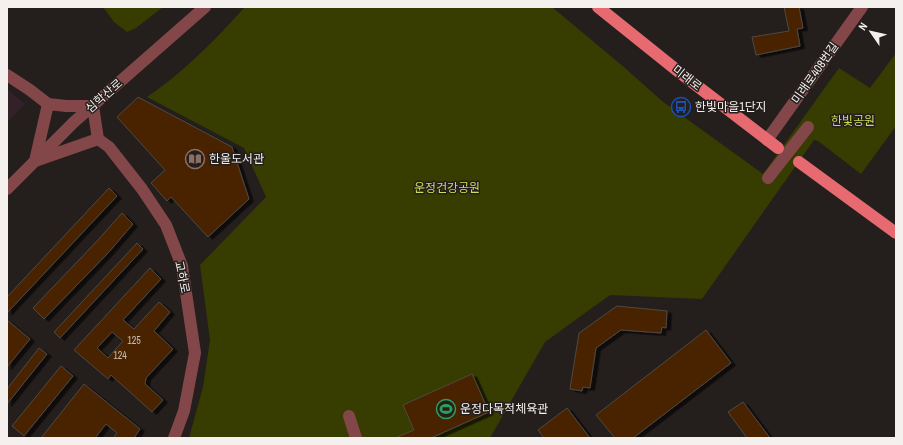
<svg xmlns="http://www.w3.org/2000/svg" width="903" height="445" viewBox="0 0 903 445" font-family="'Archivo Narrow','Noto Sans KR',sans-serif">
	<defs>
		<filter id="shadow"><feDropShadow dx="4.5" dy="2.5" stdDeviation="0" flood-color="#0009"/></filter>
	</defs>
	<rect width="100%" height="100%" fill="#241e1c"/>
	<path fill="#322129" d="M7,89L25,104L7,123Z"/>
	<path fill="#373d00" d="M103,7H163L136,28L127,32L114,22Z
		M245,7H552L625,68L662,101L763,174L839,68L870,88L896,53V126L861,174L818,141L814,140L702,299L610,295L545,342L490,438H189L203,387L210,340L200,265L266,197L244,148L147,97C182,74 217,38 245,7Z"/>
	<path fill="#492300" stroke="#4e4945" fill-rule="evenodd" filter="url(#shadow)" d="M784,7H799L803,28L797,29L800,46L756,55L752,37L789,31Z
		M138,97L232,147L249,199L208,237L171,197L167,201L151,183L165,170L117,117Z
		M109,188L117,196L7,313V297Z
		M122,213L133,224L108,253L44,319L33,308L98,240Z
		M137,243L143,249L60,338L54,332Z
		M150,268L161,279L123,320L134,329L159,302L170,312L154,331L173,349L146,378L145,384L163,400L152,412L111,375L108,379L74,350ZM112,332L123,341L108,358L97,348Z
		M617,306L667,311L666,328L662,327L661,333L621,330L596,348L590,388L583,387L582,391L570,389L579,333Z
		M7,320L30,339L7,367Z
		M706,330L731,363L633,438H615L596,415Z
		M39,348L47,354L7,404V389Z
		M61,366L73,376L24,436L12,426Z
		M472,374L489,412L431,438H395L414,430L403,405Z
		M84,384L140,429L134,438H113L117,433L106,424L95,438H41Z
		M743,402L770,438H747L728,412Z
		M567,408L590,438H544L538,430Z"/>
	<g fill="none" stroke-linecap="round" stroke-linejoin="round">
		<path stroke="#844749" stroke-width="12" d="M7,75L30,90L48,104
			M48,104L66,106H93L98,139L35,161Z
			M98,139L109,147L142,189L166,225L182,266L195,353L184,411L174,438
			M767,140L862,7
			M768,178L808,127
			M7,189L74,122L205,7
			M349,416L356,438"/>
		<path stroke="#e86a71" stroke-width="12" d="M598,7L679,72L778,148
			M799,162L896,233"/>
	</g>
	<defs>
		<symbol id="bus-ring" viewBox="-11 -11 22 22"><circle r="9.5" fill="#241e1c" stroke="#1a4fb4" stroke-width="1.5"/><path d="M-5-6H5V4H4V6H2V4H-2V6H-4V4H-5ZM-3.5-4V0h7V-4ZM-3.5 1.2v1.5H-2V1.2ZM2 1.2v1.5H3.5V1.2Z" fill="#1a4fb4"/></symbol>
		<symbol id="library-ring" viewBox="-11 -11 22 22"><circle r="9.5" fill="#241e1c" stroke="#8d6e63" stroke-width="1.5"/><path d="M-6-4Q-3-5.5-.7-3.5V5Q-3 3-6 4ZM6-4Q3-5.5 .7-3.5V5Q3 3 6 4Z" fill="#8d6e63"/></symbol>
		<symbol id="stadium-ring" viewBox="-11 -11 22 22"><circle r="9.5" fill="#241e1c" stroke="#2e9e5b" stroke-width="1.5"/><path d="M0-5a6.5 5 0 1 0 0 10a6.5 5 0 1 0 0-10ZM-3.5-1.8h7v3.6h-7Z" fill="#2e9e5b"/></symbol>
	</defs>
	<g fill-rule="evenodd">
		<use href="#bus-ring" x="670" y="96" width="22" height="22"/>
		<use href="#library-ring" x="184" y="148" width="22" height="22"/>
		<use href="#stadium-ring" x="435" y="398" width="22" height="22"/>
	</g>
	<g text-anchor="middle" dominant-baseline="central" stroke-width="3" stroke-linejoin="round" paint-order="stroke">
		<g font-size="10" fill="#c8bdb2">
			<text x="134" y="340">125</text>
			<text x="120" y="355">124</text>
		</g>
		<g font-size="12" fill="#f3f0ee" stroke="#241e1c">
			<text transform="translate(815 73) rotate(-55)">미래로408번길</text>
			<text transform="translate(687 78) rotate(38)">미래로</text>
			<text transform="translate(104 96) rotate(-41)">심학산로</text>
			<text transform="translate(182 277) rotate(78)">교하로</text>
		</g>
		<g font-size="12" fill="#f3f0ee" stroke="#241e1c" text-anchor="start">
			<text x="695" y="107">한빛마을1단지</text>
			<text x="209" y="159">한울도서관</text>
			<text x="460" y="409">운정다목적체육관</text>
		</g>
		<g font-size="12" fill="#cbdc5a" stroke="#241e1c">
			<text x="853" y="121">한빛공원</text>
			<text x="447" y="188">운정건강공원</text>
		</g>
	</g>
	<rect width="903" height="445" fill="none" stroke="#f3f0ee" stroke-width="16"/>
	<g transform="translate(871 32) rotate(304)" stroke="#241e1c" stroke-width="3" paint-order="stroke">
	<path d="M0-3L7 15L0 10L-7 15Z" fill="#f3f0ee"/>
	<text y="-6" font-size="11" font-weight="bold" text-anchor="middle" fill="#f3f0ee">N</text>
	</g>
</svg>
